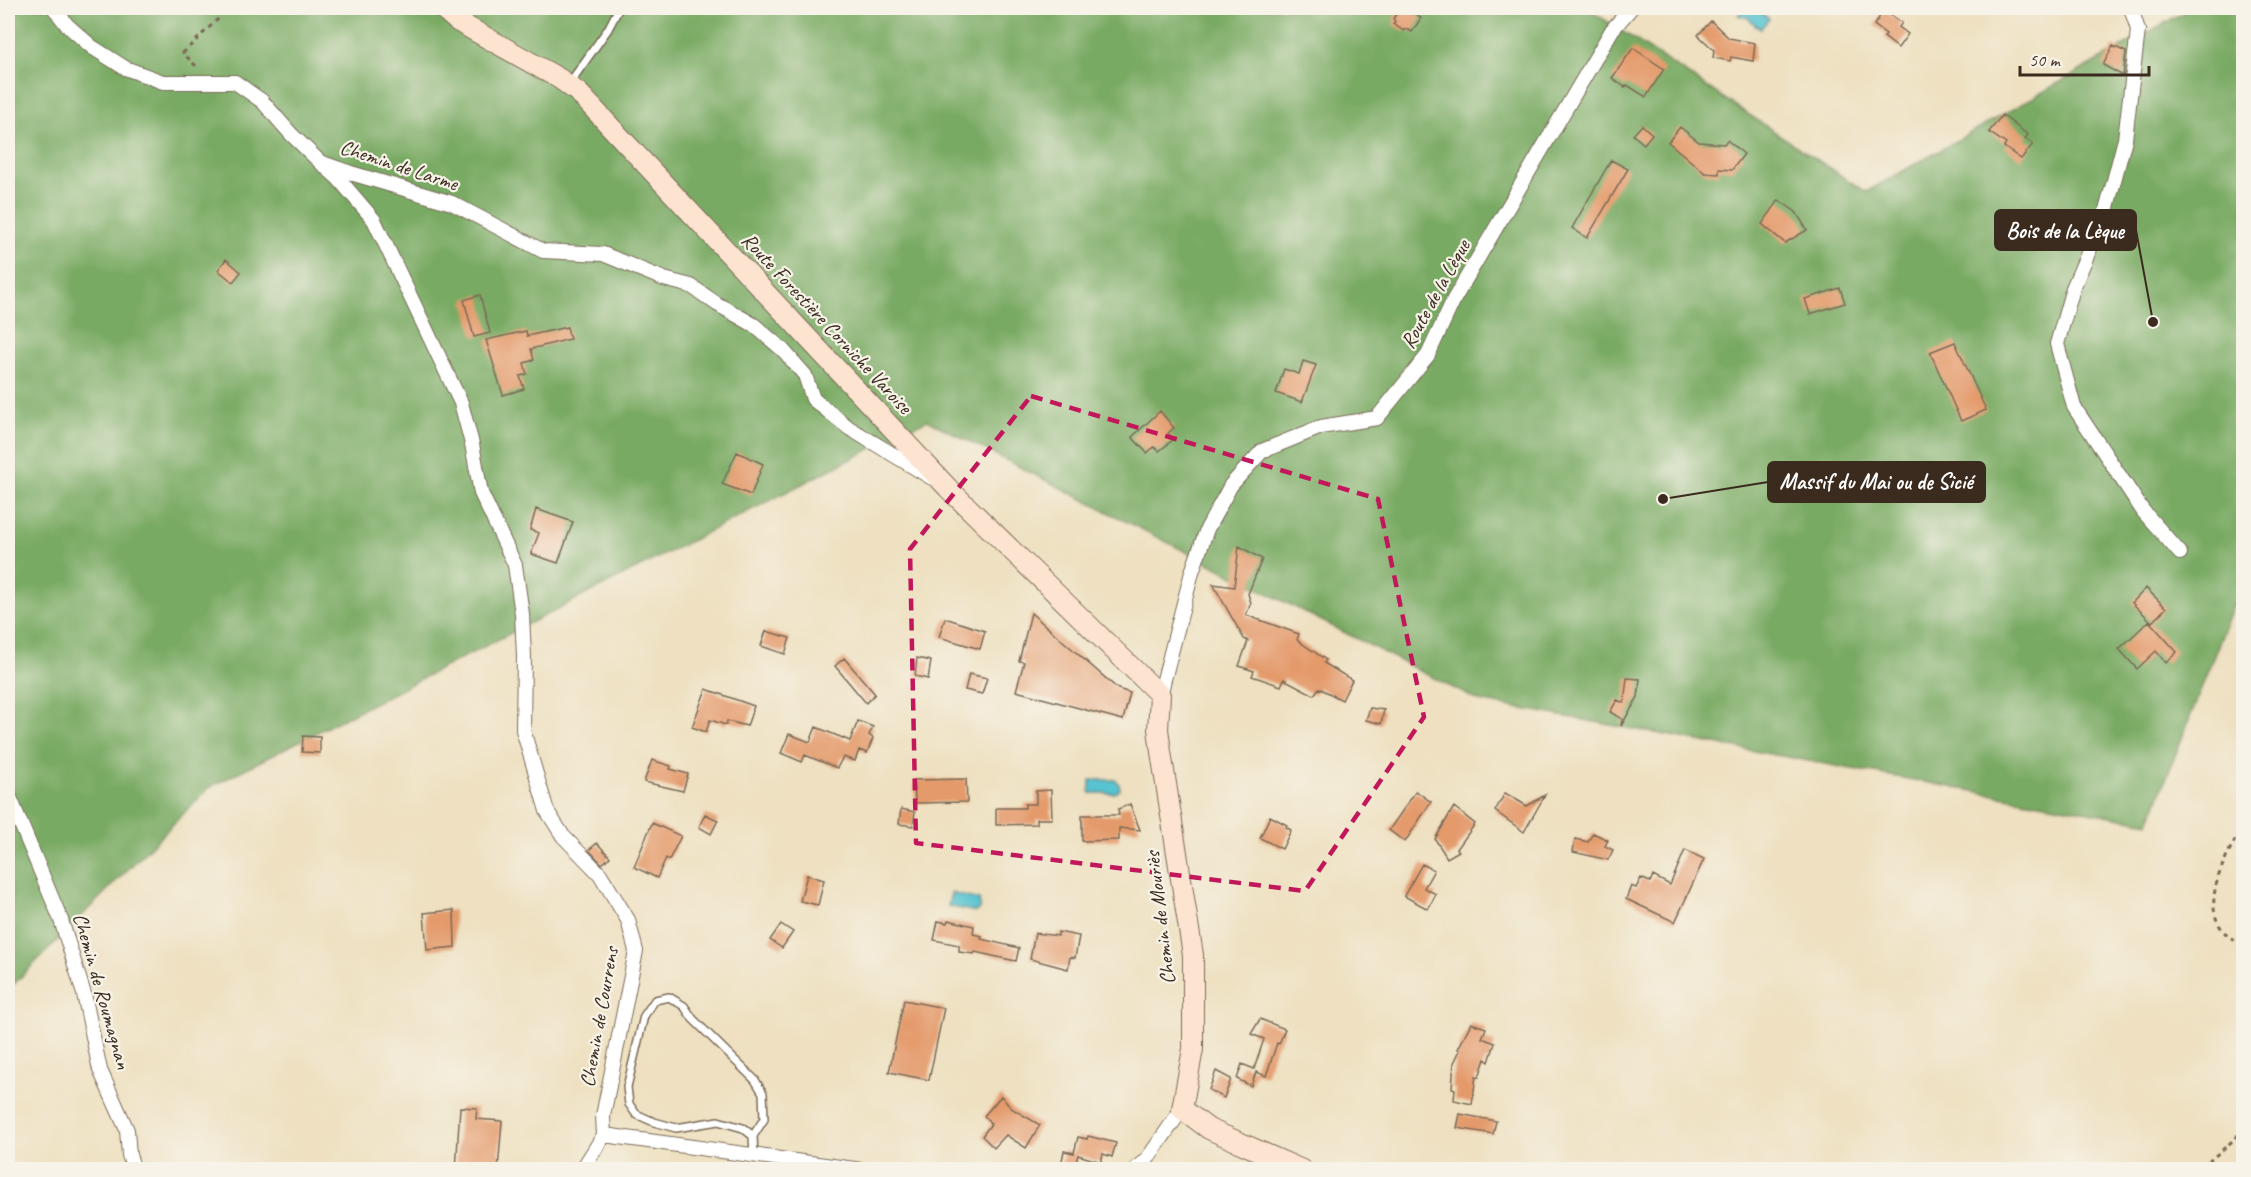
<svg xmlns="http://www.w3.org/2000/svg" width="2251" height="1177" viewBox="0 0 2251 1177" font-family="Caveat,sans-serif">
	<rect width="100%" height="100%" fill="#f7f3e8"/>
	<filter id="ink" filterUnits="userSpaceOnUse"><feTurbulence type="fractalNoise" baseFrequency=".0167" numOctaves="2"/><feDisplacementMap in="SourceGraphic" scale="12" xChannelSelector="R" yChannelSelector="G"/><feConvolveMatrix kernelMatrix="1 2 1 2 8 2 1 2 1" color-interpolation-filters="sRGB"/></filter>
	<filter id="wash" filterUnits="userSpaceOnUse"><feTurbulence type="fractalNoise" baseFrequency=".008" numOctaves="4" result="noise"/><feDisplacementMap in="SourceGraphic" scale="24" xChannelSelector="R" yChannelSelector="G"/><feGaussianBlur stdDeviation="1.35" result="paint"/><feColorMatrix in="noise" values="0 0 0 0 0 0 0 0 0 0 0 0 0 0 0 0 0 1.4 0 .05"/><feComposite in="paint" operator="in"/></filter>
	<g filter="url(#wash)">
		<rect width="100%" height="100%" fill="#eee0c0"/>
		<path fill="#79aa64" stroke="#5a6a41" stroke-width="1.5" d="M8,8H1587L1866,192L2191,8H2243V587L2241,586L2149,823L1479,701L927,420L210,787L8,990Z"/>
		<path fill="#58c4d1" stroke="#4a7778" stroke-width="1.5" d="M1745,8H1756L1769,19L1760,29L1747,17L1738,15Z
			M1090,780H1115L1119,784L1120,789L1115,793H1090Z
			M951,893L979,900L980,907L976,912L948,906Z"/>
		<g id="blocks">
			<path fill="#e49a6b" d="M1400,8H1408L1421,18L1412,32L1406,29L1404,31L1393,24L1395,21L1393,19Z
				M1884,10L1902,23L1899,27L1908,34L1898,48L1884,37L1886,34L1874,25Z
				M1711,21L1729,38L1755,43L1753,61L1731,57L1730,61L1713,58L1714,50L1698,35Z
				M2113,46L2126,52L2123,76L2103,65Z
				M1633,48L1664,69L1646,97L1627,85L1625,87L1612,78Z
				M2002,115L2028,135L2025,139L2033,144L2021,159L2004,147L2006,144L1989,132Z
				M1642,125L1652,134L1644,144L1633,135Z
				M1680,127L1699,142L1724,144L1727,140L1744,154L1732,170L1719,169V174L1705,173L1668,142Z
				M1611,160L1628,169L1587,238L1572,228Z
				M1779,200L1796,212L1807,230L1785,243L1762,224Z
				M226,259L241,272L233,282L218,270Z
				M1840,288L1845,303L1810,314L1805,299Z
				M480,295L490,333L474,337L464,300Z
				M567,327L570,339L531,349L534,360L524,363L527,374L520,376L524,389L503,395L486,340L526,331L527,336Z
				M1955,342L1986,410L1961,421L1930,352Z
				M1303,361L1316,365L1302,402L1276,393L1284,369L1299,374Z
				M1160,411L1174,428L1168,433L1174,439L1159,451L1154,447L1147,453L1132,437Z
				M737,452L763,464L751,495L722,484Z
				M536,509L573,522L558,563L531,554L539,533L530,530Z
				M1239,546L1262,559L1248,594L1251,603L1246,615L1299,634L1297,640L1326,660L1324,663L1352,680L1342,700L1319,688L1314,695L1284,679L1281,686L1252,676L1254,671L1239,666L1248,641L1244,639L1213,584L1234,587Z
				M2146,588L2166,608L2152,622L2132,603Z
				M1031,613L1118,689L1130,693L1123,720L1016,691L1024,662L1019,661Z
				M945,618L985,631L980,649L939,637Z
				M2149,621L2177,652L2166,663L2156,651L2137,669L2119,649Z
				M766,631L790,638L785,654L761,646Z
				M844,658L875,694L866,703L835,666Z
				M917,658L931,661L928,679L915,676Z
				M969,674L987,678L982,694L965,690Z
				M1627,678L1640,679L1638,697L1621,726L1622,719L1610,712L1617,700L1624,703Z
				M706,689L754,706L747,726L727,721L726,725L710,720L706,732L692,727Z
				M1370,708L1384,710L1381,724L1366,720Z
				M858,721L873,727L869,735L873,738L867,753L859,750L855,761L843,757L837,768L805,755L802,762L781,753L789,734L810,742L816,727L850,741Z
				M303,736L320,737V753L302,752Z
				M652,760L671,766L670,769L688,774L683,791L644,782Z
				M966,779L967,802L915,803L914,780Z
				M1051,790L1052,819H1037V824L996,825V808H1025V804H1036V791Z
				M1416,791L1431,802L1405,842L1389,830Z
				M1505,793L1527,806L1545,795L1524,832L1495,811Z
				M1130,804L1140,830L1119,828V840L1082,841V815H1119L1118,809Z
				M1454,807L1475,824L1457,849L1459,851L1447,858L1435,839Z
				M901,809L915,812L913,826L899,824Z
				M705,814L718,820L711,834L699,827Z
				M1270,816L1287,825L1286,827L1291,830L1282,849L1260,838Z
				M652,823L681,836L669,860L666,858L657,878L634,867Z
				M1593,833L1608,840L1605,846L1613,850L1608,860L1573,852L1575,839L1588,842Z
				M597,843L610,857L602,864L589,850Z
				M1685,850L1704,859L1675,922L1626,899L1631,886L1636,888L1641,878L1650,882L1653,876L1670,885Z
				M1422,864L1434,870L1424,888L1436,894L1428,909L1404,896Z
				M807,875L824,880L818,905L800,901Z
				M454,910L455,947L427,950L424,913Z
				M948,920L974,926L973,934L982,936L981,939L1019,948L1016,961L975,952L974,954L959,952V945L934,940L938,921L947,923Z
				M781,924L793,932L782,948L770,940Z
				M1058,932L1079,936L1075,958L1070,957L1068,969L1030,959L1035,933L1058,936Z
				M904,1000L944,1008L929,1080L889,1072Z
				M1260,1019L1285,1029L1279,1044L1277,1043L1266,1076L1256,1072L1251,1086L1237,1079L1242,1064L1254,1069L1264,1039L1251,1034Z
				M1471,1023L1486,1028L1482,1038L1495,1043L1489,1062L1485,1059L1479,1077L1476,1076L1472,1104L1454,1100L1455,1089L1452,1088L1454,1063L1460,1050L1458,1049Z
				M1216,1071L1231,1079L1224,1098L1209,1090Z
				M1001,1096L1011,1108L1040,1125L1026,1148L1006,1135L994,1148L982,1136L991,1124L984,1116Z
				M460,1107L477,1108L476,1119L502,1121L498,1170H456Z
				M1460,1114L1496,1121L1493,1134L1457,1128Z
				M1088,1136L1116,1143L1112,1157L1103,1154L1101,1162L1078,1155L1074,1169L1061,1165L1064,1151L1074,1153L1078,1137L1087,1139Z"/>
		</g>
	</g>
	<g filter="url(#ink)">
		<use href="#blocks" fill-opacity="0" stroke="#7a6a57" stroke-width="1.5"/>
		<g fill="none" stroke-linecap="round" stroke-linejoin="round">
			<defs>
				<path id="lane" d="M569,84L608,29L619,8
					M753,1136L743,1128L718,1121L676,1128L654,1122L636,1114L629,1104L627,1087L644,1016L655,1000L669,997L684,1006L693,1019L755,1080L763,1093L764,1119L753,1136L754,1155"/>
				<path id="street" d="M54,8L67,25L92,47L125,68L163,82H235L262,101L291,134L320,162L354,174L452,203L543,251L603,254L664,279L691,286L717,304L754,325L783,350L805,375L813,399L849,428L932,478
					M2131,8L2138,30L2125,139L2106,211L2073,288L2057,344L2074,407L2143,511L2180,553
					M320,162L338,178L374,220L461,403L472,444L481,493L515,565L522,614L524,656L523,730L547,811L563,836L600,874L628,920L636,951L603,1116L604,1135L582,1170
					M1160,695L1192,572L1207,529L1231,485L1262,451L1321,427L1377,418L1428,355L1454,299L1612,30L1631,8
					M8,793L61,920L84,994L100,1070L127,1130L129,1155L134,1170
					M604,1135L862,1170
					M1135,1170L1148,1158L1182,1109"/>
				<path id="secondary" d="M442,8L457,21L560,79L579,93L948,488L1160,695L1158,729L1161,752L1193,955V1049L1182,1109L1209,1129L1302,1170"/>
			</defs>
			<use href="#lane" stroke="#7a6a57" stroke-width="10"/>
			<use href="#street" stroke="#7a6a57" stroke-width="16"/>
			<use href="#secondary" stroke="#7a6a57" stroke-width="22"/>
			<path stroke="#7a6a57" stroke-width="3" stroke-dasharray="4.5 4.5" stroke-linecap="butt" d="M196,66L183,53L219,18L224,8
				M2244,824C2223,860 2188,922 2244,945
				M2205,1170L2207,1163L2237,1137L2243,1121L2240,1008L2244,995"/>
			<use href="#lane" stroke="#fff" stroke-width="7"/>
			<use href="#street" stroke="#fff" stroke-width="14"/>
			<use href="#secondary" stroke="#fde4d0" stroke-width="20"/>
		</g>
	</g>
	<path fill="none" stroke="#c2185b" stroke-width="4.5" stroke-dasharray="12 8" stroke-linejoin="round" d="M1031,396L1378,499L1424,717L1305,891L916,843L910,549Z"/>
	<g text-anchor="middle" dominant-baseline="central" stroke-width="4.5" stroke-linejoin="round" paint-order="stroke">
		<g font-size="21" fill="#3b2a1e" stroke="#f7f3e8">
			<text transform="translate(399 165) rotate(18)">Chemin de Larme</text>
			<text transform="translate(1435 294) rotate(-61)">Route de la Lèque</text>
			<text transform="translate(827 323) rotate(47)">Route Forestière Corniche Varoise</text>
			<text transform="translate(1160 918) rotate(-97)">Chemin de Mouriès</text>
			<text transform="translate(102 991) rotate(74)">Chemin de Roumagnan</text>
			<text transform="translate(599 1017) rotate(-80)">Chemin de Courrens</text>
		</g>
	</g>
	<path fill="none" stroke="#3b2a1e" stroke-width="2" d="M2153 322L2136 230M1663 499L1768 482"/>
	<g fill="#3b2a1e" stroke="#f7f3e8" stroke-width="2">
		<circle cx="2153" cy="322" r="6"/>
		<circle cx="1663" cy="499" r="6"/>
	</g>
	<g fill="#3b2a1e" stroke="#3b2a1e" stroke-width="2">
		<rect x="1995" y="210" width="141" height="40" rx="6"/>
		<rect x="1768" y="462" width="217" height="40" rx="6"/>
	</g>
	<g font-size="22" text-anchor="middle" font-weight="bold" fill="#fff">
		<text x="2065" y="238">Bois de la Lèque</text>
		<text x="1876" y="489">Massif du Mai ou de Sicié</text>
	</g>
	<rect width="2251" height="1177" fill="none" stroke="#f7f3e8" stroke-width="30"/>
	<path d="M2020 66v9h129v-9" fill="none" stroke="#3b2a1e" stroke-width="3"/>
	<text x="2029" y="66" font-size="18" fill="#3b2a1e" stroke="#f7f3e8" stroke-width="4.5" paint-order="stroke">50 m</text>
</svg>
